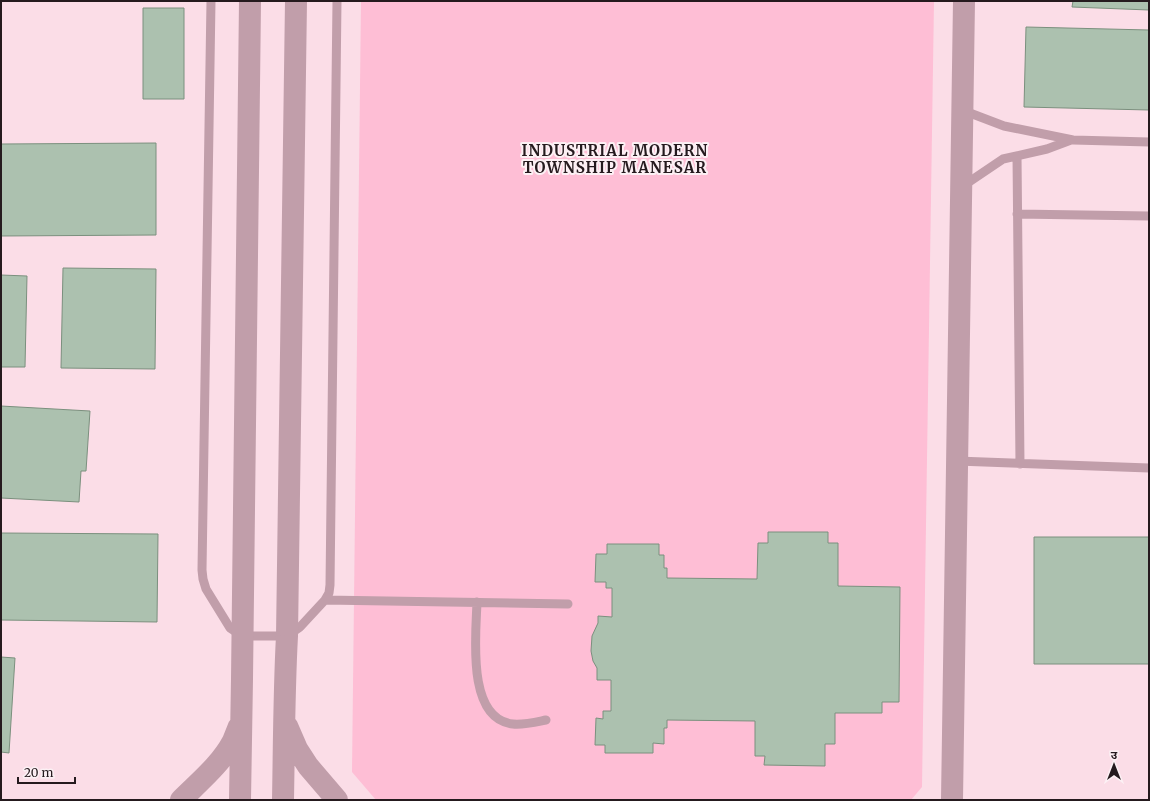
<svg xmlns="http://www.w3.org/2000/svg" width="1150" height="801" viewBox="0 0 1150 801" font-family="Merriweather,'Noto Sans Devanagari',serif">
	<rect width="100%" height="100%" fill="#fbdde7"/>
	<path fill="#febed5" d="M361,1H934L922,787L911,800H376L352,772Z"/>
	<path fill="#acc1af" stroke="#7b907e" d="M1073,1H1149V10L1072,7Z
		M143,8H184V99H143Z
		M1026,27L1149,30V110L1024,107Z
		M156,143V235L1,236V144Z
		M63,268L156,269L155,369L61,368Z
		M1,275L27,276L25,367H1Z
		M1,406L90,411L86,471H81L79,502L1,498Z
		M768,532H828V543H838V586L900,587L899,702H882V713H835V744H825V766L764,765L765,756H755V721L667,720V728H664V744L653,743V753H605V745H595L596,718L603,719V711H611V680H597V668L593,661L591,651L592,636L598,623V616L612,617V588H606V582H595L596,554H607V544H659V555H664V568H667V578L757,579L758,543H768Z
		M1,533L158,534L157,622L1,620Z
		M1034,537H1149V664H1034Z
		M1,657L15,658L9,753L1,752Z"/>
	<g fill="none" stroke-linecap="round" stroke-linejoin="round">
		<path stroke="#c19eaa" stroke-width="9" d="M211,1L202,570L203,579L206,589L230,628L242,636H287L300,627L325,600L329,593L330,585L337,1
			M962,110L1004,126L1073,140L1149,142
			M1017,156L1020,464
			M963,186L1003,159L1047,149L1071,140
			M1017,214L1149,216
			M957,461L1149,468
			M325,600L568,604
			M477,602C476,634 466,719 513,724C524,725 536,722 546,720"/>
		<path stroke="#c19eaa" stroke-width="22" d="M287,726L297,749L308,766L337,800
			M181,800C199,782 221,764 233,741C235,736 237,731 239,726
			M240,800L242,679L250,1
			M283,800C284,745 284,690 287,636L296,1
			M952,800L964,1"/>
	</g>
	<g text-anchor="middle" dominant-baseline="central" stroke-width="4" stroke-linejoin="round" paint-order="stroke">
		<g font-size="15" font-weight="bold" letter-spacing="1" fill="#251a1e" stroke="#fcf0f4">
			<text x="615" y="150">INDUSTRIAL MODERN<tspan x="615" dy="17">TOWNSHIP MANESAR</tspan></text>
		</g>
	</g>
	<rect width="1150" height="801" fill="none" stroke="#251a1e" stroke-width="4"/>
	<g transform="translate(1114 765)" stroke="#fcf0f4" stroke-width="3" paint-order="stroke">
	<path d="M0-3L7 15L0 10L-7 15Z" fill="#251a1e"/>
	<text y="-6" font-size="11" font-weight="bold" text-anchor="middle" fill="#251a1e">उ</text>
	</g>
	<path d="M18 777v6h57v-6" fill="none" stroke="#251a1e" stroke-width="2"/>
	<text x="24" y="777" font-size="12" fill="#251a1e" stroke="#fcf0f4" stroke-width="3" paint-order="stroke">20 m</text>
</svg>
